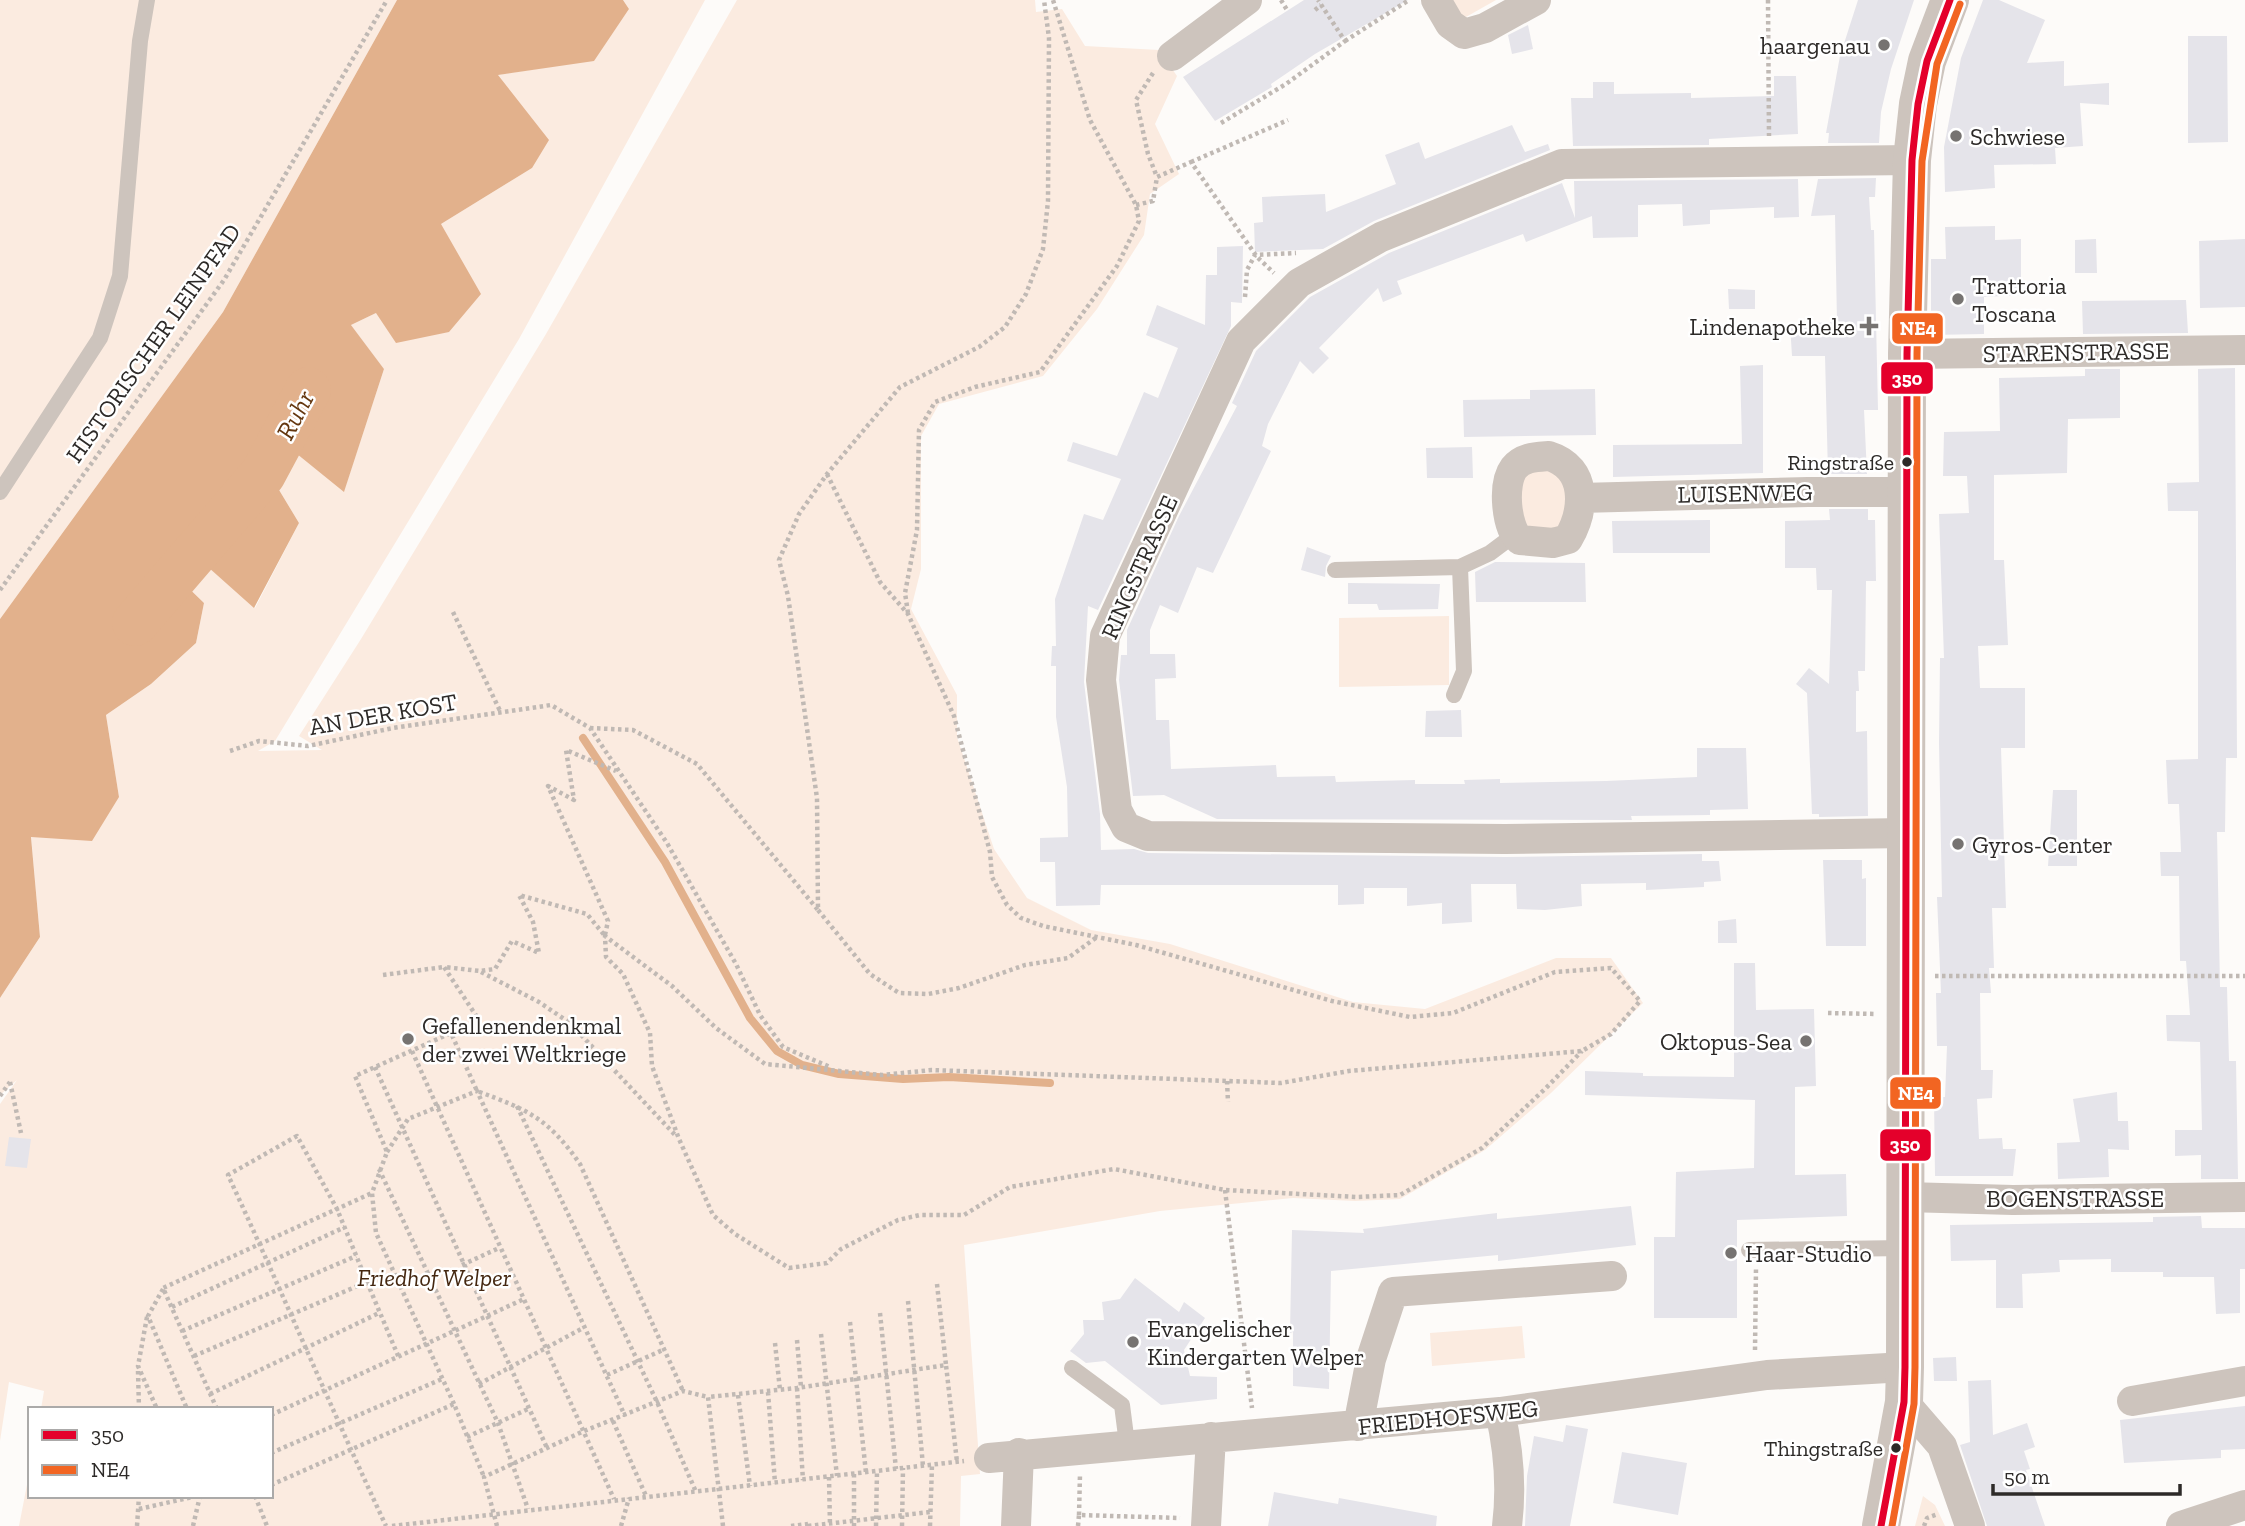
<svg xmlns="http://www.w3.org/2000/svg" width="2245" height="1526" viewBox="0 0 2245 1526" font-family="'Zilla Slab',serif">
	<rect width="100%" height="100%" fill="#fdfbf9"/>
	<path fill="#fbebe0" d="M0,0H397L223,312L0,619Z
		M623,0H705L519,339L275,741L258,751L322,750L299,736L361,639L546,334L737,0H1035L1036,12L1062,9L1085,46L1159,50L1177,76L1155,124L1179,174L1150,194L1144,235L1097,309L1043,376L939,404L921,436V569L911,609L957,695V737L994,849L1027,898L1091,930L1170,944L1353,1002L1425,1009L1556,958H1611L1643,1003L1551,1093L1485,1150L1400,1199L1355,1201L1293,1198L1160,1211L964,1245L980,1474L961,1476L960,1526H19L30,1469V1496H271V1409H41L44,1391L9,1382L0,1441V1104L17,1080L0,1095V998L40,937L31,836L119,797L106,715L151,684L196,643L204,603L169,569L190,551L255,608L299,523L264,465L282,442L344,491L384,369L351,325L376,313L441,224L532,168L497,75L594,60L629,9Z
		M1443,0H1496L1466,17L1457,14Z
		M1535,466L1565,477L1568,516L1555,533L1525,528L1517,489L1520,477Z
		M1449,616V685L1339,687V618Z
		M1522,1326L1525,1358L1432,1366L1430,1333Z
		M1923,1496L1935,1505L1945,1526H1915Z"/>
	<path fill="#e2b18c" d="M397,0H623L629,9L594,61L498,75L549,140L532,168L441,224L481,294L449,332L396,343L376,313L351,325L384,369L344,492L281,441L264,465L299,523L254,608L190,551L169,569L204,603L196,643L151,684L106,715L119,797L92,841L31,837L40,937L0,998V619L223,312Z"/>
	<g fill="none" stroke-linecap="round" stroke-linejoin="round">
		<path stroke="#e2b18c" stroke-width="8" d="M583,738L665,862L750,1018L777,1051L802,1065L839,1074L903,1079L949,1077L1050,1083"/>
		<path stroke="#e2b18c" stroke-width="46" d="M135,623L263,474L308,390"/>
	</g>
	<path fill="#e5e4ea" d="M1304,0H1408L1315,54L1271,84L1272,87L1215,121L1183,77Z
		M1858,0H1914L1891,69L1881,112L1879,143H1828L1829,133H1826L1840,56Z
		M1983,0H1999L2045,20L2027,63L2064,61V86L2109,83V105L2080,103L2083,146L2055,148L2056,164L1994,165L1995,188L1945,192L1944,147L1961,58Z
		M1528,25L1533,49L1512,54L1508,35Z
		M2188,36H2227L2228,142L2188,143Z
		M1774,76H1796L1798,134L1709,139V145L1573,146L1571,98H1593V82H1614V94L1691,93V98L1774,96Z
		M1512,125L1525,152L1548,144L1550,150L1374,221L1323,249L1255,252L1254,223L1263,222L1262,197L1325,194L1326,212L1396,184L1385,155L1419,142L1425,159Z
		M1876,178L1875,197H1869L1871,230H1874L1878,410H1864L1867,474H1828L1825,356H1792L1790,324L1837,322L1835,215L1811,216L1818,179Z
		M1798,179L1799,217L1774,218V207L1710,210V224L1683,226L1682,204L1638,205V237L1593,238L1592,216L1526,242L1523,234L1397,281L1402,294L1383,302L1378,288L1319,348L1329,358L1313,374L1300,361L1268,424L1262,446L1271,451L1213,573L1197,567L1178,613L1160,605L1150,630V654H1175L1176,678L1155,679L1156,720H1169L1171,769L1276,765L1277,777L1335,776L1336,782L1415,780V784H1465L1464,780L1500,779V783L1606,781L1697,777V748H1746L1748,809L1710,810V815L1631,816L1632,820L1217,819L1164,795L1133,796L1119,680L1121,655H1127V630L1179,516L1237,406L1232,403L1256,351L1310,297L1389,253L1562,183L1575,218L1574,181Z
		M1995,226V240L2021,239V295L1984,297V334L1931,335V259H1946L1945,227Z
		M2096,239L2097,273H2075V240Z
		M2245,239V307L2200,308L2199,241Z
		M1243,246L1242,303L1231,302V326L1098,610L1088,606L1084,682L1100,814L1101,850L1134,849L1148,853L1505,857L1702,854V861H1719L1721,881L1704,882V887L1646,890V883L1581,884L1582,906L1545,910L1517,909L1516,884H1471L1472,922L1442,924V903L1407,906V888H1364V904L1338,905V885H1101L1100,905L1056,906L1055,862H1040V838L1068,837L1067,787L1056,717V666H1051L1052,646H1056L1055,599L1084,514L1103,520L1121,479L1067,461L1073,442L1117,456L1144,392L1158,398L1178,348L1146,335L1157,305L1205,325L1206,275H1217V247Z
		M1728,289L1755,290V309H1729Z
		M2186,300L2188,333L2083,334L2082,301Z
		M1763,365V473L1613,477V445L1742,444L1740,366Z
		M2235,368L2237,758H2226L2225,832H2217L2220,987H2227L2229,1061H2236L2238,1179H2201V1155L2175,1156V1130H2202L2200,1042L2167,1041L2166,1015H2190L2186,961H2180L2179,876H2161L2160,852H2181L2179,804H2168L2166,760L2198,759V511H2168L2167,483L2199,482L2198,369Z
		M2085,369H2120V418L2068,419L2067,473L1994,475V560H2004L2008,645L1978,646L1980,688H2025V748H2001L2006,908H1992L1994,968H1989L1991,993H1980L1981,1070H1993L1992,1098L1977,1099L1979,1139L2002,1138L2003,1149H2016L2013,1176H1935L1934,1097H1945L1947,1046H1937L1936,993H1941L1937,897H1942L1939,743L1940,658H1944L1939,514L1969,513L1967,476H1943L1944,432L2000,431L1999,378L2085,376Z
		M1595,389L1596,435L1464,437L1463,400L1530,399V390Z
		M1472,447L1473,478H1427L1426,448Z
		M1829,509H1868V520H1875L1876,581H1866L1865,671H1858L1859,691H1856V732L1867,731L1868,816L1819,817V814H1812L1807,693L1796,684L1809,668L1829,684L1832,590H1817L1816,568H1785V521L1830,520Z
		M1710,520V553H1613L1612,521Z
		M1307,547L1331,556L1326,566L1325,577L1301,570Z
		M1495,562L1585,563L1586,602H1476L1475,572Z
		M1348,583L1440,584L1438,609L1379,610L1377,604H1348Z
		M1461,710L1462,737H1425L1426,711Z
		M2053,790H2077V866H2048Z
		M1823,860H1862V879L1866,878V946H1826Z
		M1736,919L1737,943H1718V921Z
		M1734,963H1755L1756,1010L1814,1009L1816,1086L1795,1087V1175L1846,1174L1847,1216L1737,1220V1318H1654V1237H1675L1676,1172L1754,1168L1755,1100L1585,1095V1071L1643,1073V1076L1734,1077Z
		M2117,1092L2118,1121H2128L2129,1150L2108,1149L2109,1177L2058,1179L2057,1143L2080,1142L2073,1099Z
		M9,1137L31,1139L27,1168L5,1166Z
		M1631,1206L1636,1245L1498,1261V1255L1331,1271L1329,1389L1293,1386V1332L1290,1333L1292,1230L1364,1233L1363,1229L1497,1213V1219Z
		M2201,1216L2202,1228H2245V1269H2240V1313L2216,1314L2214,1277H2163V1272H2111V1259L2059,1260L2060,1272L2022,1274L2023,1308H1996V1260L1951,1261L1950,1225L2153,1222V1217Z
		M1135,1278L1179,1312L1184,1302L1205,1318L1184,1350L1190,1376L1217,1377V1399L1161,1405L1105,1361L1086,1363L1070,1351L1084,1334L1083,1320H1104L1102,1302L1120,1299Z
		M1956,1357L1957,1381H1934L1933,1358Z
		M1991,1380L1993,1435L2027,1423L2035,1447L2024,1451L2030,1469L2026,1470L2045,1526H1987L1960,1445L1970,1442L1968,1381Z
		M2245,1406V1449L2221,1450V1458L2124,1463L2120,1420Z
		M1566,1425L1588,1429L1570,1526H1525L1527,1476L1534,1436L1563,1442Z
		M1622,1452L1687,1463L1678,1515L1613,1503Z
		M1274,1492L1338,1504L1339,1498L1437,1516L1436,1526H1268Z"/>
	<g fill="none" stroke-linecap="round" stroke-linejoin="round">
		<path stroke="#c0b9b4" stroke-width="4.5" stroke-dasharray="3.5 3.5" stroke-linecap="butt" d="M1281,0L1287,10
			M1768,0L1769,136
			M1315,10L1321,5
			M1345,41L1409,0
			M1153,73L1136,100L1148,154L1157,177
			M1221,123L1286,84L1345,41L1318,0
			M1191,162L1288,120
			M1136,205L1153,201L1157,177L1191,162L1257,257L1274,273
			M1245,297L1247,270L1255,255L1296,253
			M827,474L880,582L908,614L954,716L990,852L992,877L1007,905L1021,918L1043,926L1136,945L1332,1001L1410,1017L1453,1013L1555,972L1611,968L1640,1001L1611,1034L1582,1051L1349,1071L1281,1083L932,1070L882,1075L765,1064L716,1028L672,986L605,936L606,957L623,974L650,1033L652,1066L679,1139L713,1215L735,1234L789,1268L827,1263L841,1249L898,1220L920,1215H964L1010,1187L1114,1169L1225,1190L1357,1197L1400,1195L1482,1148L1546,1088L1582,1051
			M0,590L224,280L387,0
			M453,612L501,713
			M908,613L905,593L917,530L919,430L935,402L975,387L1040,372L1117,266L1139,221L1136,205L1090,120L1053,0
			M590,728L633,730L697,764L818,910L817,798L788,596L779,560L799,514L827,474L900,387L979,347L1005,327L1026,294L1043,249L1048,201L1049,38L1044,0
			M230,751L259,741L308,746L393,728L551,705L590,728L667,843L736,964L760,1015L783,1047L830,1067
			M818,910L870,974L899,993L928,994L959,988L1025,965L1068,958L1097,937
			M605,935L608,921L548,786L574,800L566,750L616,771
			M481,972L539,1002L570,1023L676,1136
			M383,975L444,967
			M1935,976H2245
			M1828,1013L1877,1014
			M477,1017L444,967L480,971L495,969L512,941L539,953L533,922L519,895L587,914L605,936
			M451,1033L465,1026
			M412,1051L614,1499
			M375,1067L547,1448
			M1227,1081L1228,1102
			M10,1082L21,1133
			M0,1096L10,1082
			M517,1106L657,1402L696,1492
			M387,1152L408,1119L477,1091L625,1416
			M379,1169L498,1423L528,1509
			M1225,1190L1252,1408
			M462,1265L499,1248
			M367,1282L399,1358
			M937,1284L946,1365
			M163,1289L148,1316L187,1409
			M908,1301L923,1466
			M172,1307L345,1227
			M880,1313L896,1469
			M147,1317L138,1366L157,1409
			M850,1322L866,1473
			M182,1331L356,1256
			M821,1334L837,1476
			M797,1340L801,1387
			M775,1343L780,1390
			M1755,1350L1756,1268
			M194,1356L367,1282L337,1209L297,1136L228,1175C282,1292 332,1410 386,1526
			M138,1371L139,1409
			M607,1375L665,1349
			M479,1384L583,1328
			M797,1388L803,1480
			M768,1392L775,1483
			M210,1394L379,1313
			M738,1395L750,1486
			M454,1404L376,1233L372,1193L387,1152L355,1076L451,1033L477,1091C528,1110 548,1118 580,1164L683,1391
			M217,1409L163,1288L372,1193
			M271,1415L524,1299
			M613,1421L646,1496
			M467,1437L528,1409
			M271,1453L442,1379
			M854,1474V1526
			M829,1477L830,1526
			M271,1485L454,1404L484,1477
			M255,1496L267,1526
			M139,1509L197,1496
			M1079,1515L1080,1474
			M137,1526L139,1496
			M193,1526L200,1496
			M392,1526L964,1461
			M497,1526L484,1477L584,1431L683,1391L708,1397
			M621,1526L629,1498
			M723,1526L708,1397L797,1388L946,1365L957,1462
			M791,1526L808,1524
			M808,1526L930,1512
			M876,1526L877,1471
			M902,1526L903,1468
			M930,1526L932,1465
			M1078,1526L1079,1515L1180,1518
			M1924,1526L1927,1518L1938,1514"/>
		<path stroke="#cdc4bd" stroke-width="16" d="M0,492L100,338L120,276L140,41L147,0
			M1335,570L1460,567L1490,553L1514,535
			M1454,695L1464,671L1460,567
			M1749,1250L1905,1248
			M1072,1368L1122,1405L1127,1444"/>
		<path stroke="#cdc4bd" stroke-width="30" d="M1436,0L1450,24L1464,34L1485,28L1536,0
			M1172,56L1247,0
			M1907,354L2245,350
			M1549,456C1588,468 1585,510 1568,539L1553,543L1520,540C1506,528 1502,484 1514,468C1523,457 1536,457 1549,456Z
			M1580,498L1808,492H1909
			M1906,833L1505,839L1148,836L1126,827L1117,810L1101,680L1105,636L1241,341L1299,283L1381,237L1562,164L1912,160
			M1906,1197L2013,1200L2245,1197
			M2132,1401L2245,1381
			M1904,1402L1942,1446L1970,1526
			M1500,1412C1509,1451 1512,1486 1507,1526
			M1358,1426L1371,1359L1393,1292L1612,1276
			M989,1458L1500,1412L1767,1375L1905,1367
			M1016,1526L1019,1453
			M1206,1526L1211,1437
			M2181,1526L2245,1505"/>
		<path stroke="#cdc4bd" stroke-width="38" d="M1881,1526L1904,1402L1905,1367L1907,354L1912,160L1918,104L1927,61L1950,0"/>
		<defs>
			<path id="bus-1" d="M1881,1526L1904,1402L1905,1367L1907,354L1912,160L1918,104L1927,61L1950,0"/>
			<path id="bus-2" d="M1892,1526L1914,1404L1915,1367L1917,354L1922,161L1937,64L1960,4"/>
		</defs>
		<use href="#bus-1" stroke="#fff" stroke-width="12"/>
		<use href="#bus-2" stroke="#fff" stroke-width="12"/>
		<use href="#bus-1" stroke="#e4002b" stroke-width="7"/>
		<use href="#bus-2" stroke="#f26522" stroke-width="7"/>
	</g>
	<g fill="#767371" stroke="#fff" stroke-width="2.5">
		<circle cx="1884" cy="45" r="7"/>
		<circle cx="1956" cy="136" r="7"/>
		<circle cx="1958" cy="299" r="7"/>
		<path d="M1865.5 315.5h7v7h7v7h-7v7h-7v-7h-7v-7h7z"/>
		<circle cx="1958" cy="844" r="7"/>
		<circle cx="408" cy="1039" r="7"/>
		<circle cx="1806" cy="1041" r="7"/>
		<circle cx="1731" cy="1253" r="7"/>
		<circle cx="1133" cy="1342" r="7"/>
	</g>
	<g fill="#2d2a28" stroke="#fff" stroke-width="2.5">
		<circle cx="1907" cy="462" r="6"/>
		<circle cx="1896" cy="1448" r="6"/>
	</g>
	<g text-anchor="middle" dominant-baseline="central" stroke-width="5" stroke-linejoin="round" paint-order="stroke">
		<g font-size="22" fill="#2d2a28" stroke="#fff" text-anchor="end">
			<text x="1894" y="462">Ringstraße</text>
			<text x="1883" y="1448">Thingstraße</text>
		</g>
		<g font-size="24" fill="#2d2a28" stroke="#fff" text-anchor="start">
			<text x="1870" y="45" text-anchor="end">haargenau</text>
			<text x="1970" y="136">Schwiese</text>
			<text x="1972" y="285">Trattoria<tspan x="1972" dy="28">Toscana</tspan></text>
			<text x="1855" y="326" text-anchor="end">Lindenapotheke</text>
			<text x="1972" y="844">Gyros-Center</text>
			<text x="422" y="1025">Gefallenendenkmal<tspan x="422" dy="28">der zwei Weltkriege</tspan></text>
			<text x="1792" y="1041" text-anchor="end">Oktopus-Sea</text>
			<text x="1745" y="1253">Haar-Studio</text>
			<text x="1147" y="1328">Evangelischer<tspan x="1147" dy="28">Kindergarten Welper</tspan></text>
		</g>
		<g font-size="24" fill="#2d2a28" stroke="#fff">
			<text transform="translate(153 343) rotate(-55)">HISTORISCHER LEINPFAD</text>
			<text transform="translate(2076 352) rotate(-1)">STARENSTRASSE</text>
			<text transform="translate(1745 493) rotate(-1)">LUISENWEG</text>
			<text transform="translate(1139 567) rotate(-66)">RINGSTRASSE</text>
			<text transform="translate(383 714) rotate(-10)">AN DER KOST</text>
			<text x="2075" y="1198">BOGENSTRASSE</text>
			<text transform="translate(1448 1417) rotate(-6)">FRIEDHOFSWEG</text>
		</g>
		<g font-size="24" font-style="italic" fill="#442710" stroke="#fff">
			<text x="434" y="1277">Friedhof Welper</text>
		</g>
		<g font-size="26" font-style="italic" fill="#65370f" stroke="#fff">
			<text transform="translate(295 415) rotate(-62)">Ruhr</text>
		</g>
	</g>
	<g stroke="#fff" stroke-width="2.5">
		<rect x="1891" y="312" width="53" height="33" rx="7" fill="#f26522"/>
		<rect x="1880" y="361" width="54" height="34" rx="7" fill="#e4002b"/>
		<rect x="1889" y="1076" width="53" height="34" rx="7" fill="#f26522"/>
		<rect x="1879" y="1128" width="53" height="34" rx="7" fill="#e4002b"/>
	</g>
	<g font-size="19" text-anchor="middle" font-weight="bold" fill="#fff">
		<text x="1918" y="335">NE4</text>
		<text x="1907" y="385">350</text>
		<text x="1916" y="1100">NE4</text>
		<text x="1905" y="1151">350</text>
	</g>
	<rect x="28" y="1407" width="245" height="91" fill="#ffffff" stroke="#abaaa9" stroke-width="2"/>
	<rect x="42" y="1430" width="35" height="10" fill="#e4002b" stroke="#abaaa9" stroke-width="2"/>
	<text x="91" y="1442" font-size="21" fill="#2d2a28">350</text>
	<rect x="42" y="1465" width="35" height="10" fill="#f26522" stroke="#abaaa9" stroke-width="2"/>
	<text x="91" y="1477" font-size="21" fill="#2d2a28">NE4</text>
	<path d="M1993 1484v10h187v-10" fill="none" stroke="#2d2a28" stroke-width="3.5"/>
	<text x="2004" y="1484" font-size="21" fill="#2d2a28" stroke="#ffffff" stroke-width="5" paint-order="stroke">50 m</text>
</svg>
